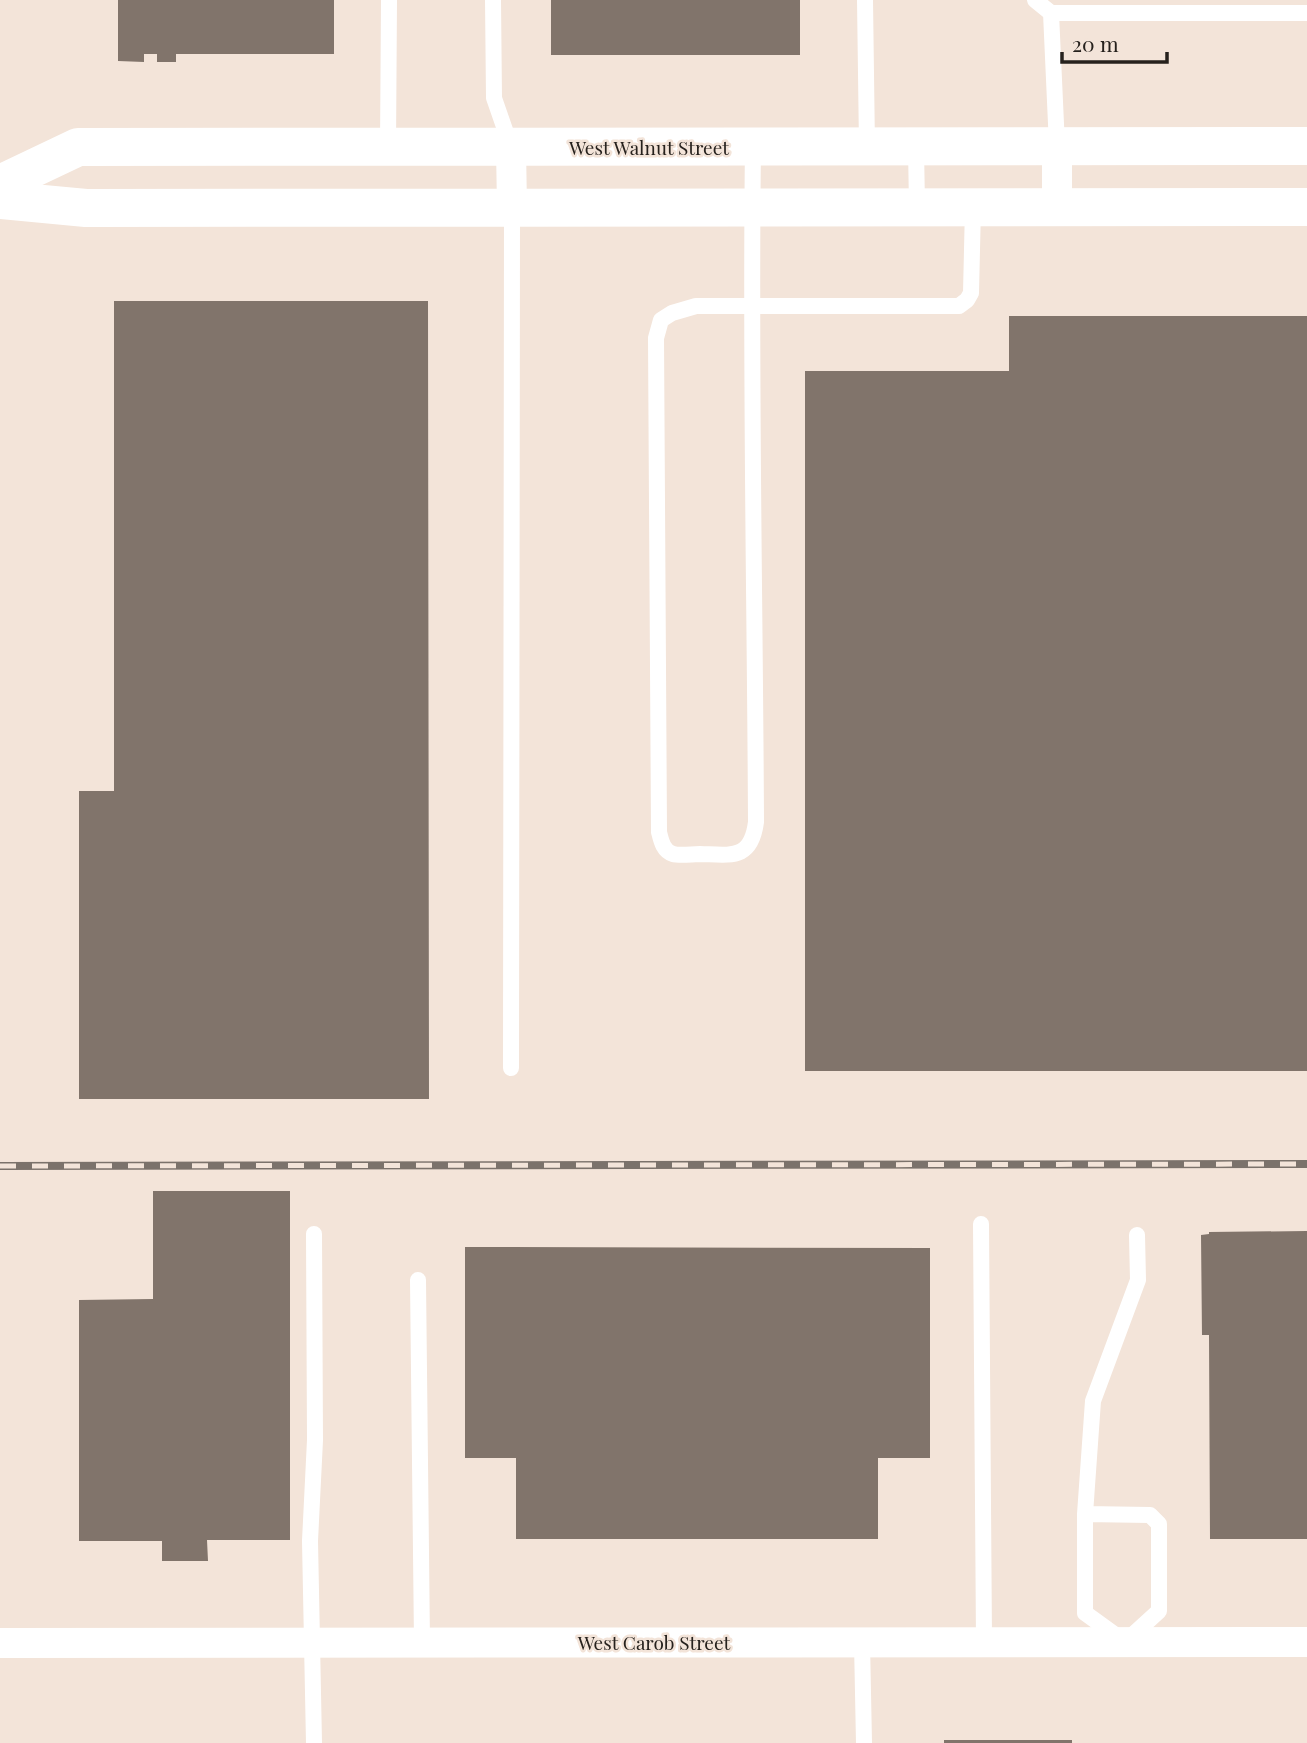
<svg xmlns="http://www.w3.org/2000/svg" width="1307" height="1743" viewBox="0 0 1307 1743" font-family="'Playfair Display',serif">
	<rect width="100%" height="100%" fill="#f3e4d9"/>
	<path fill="#81746b" d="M118,0H334V54H176V62H157V54H144V62L118,61Z
		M551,0H800V55H551Z
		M114,301H428L429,1099H79V791H114Z
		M1009,316H1307V1071H805V371H1009Z
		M153,1191H290V1540H207L208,1561H162V1541H79V1300L153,1299Z
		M1307,1231V1539H1210L1209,1335H1202L1201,1235L1209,1234V1232Z
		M465,1247L930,1248V1458H878V1539H516V1458H465Z
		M944,1740H1072V1743H944Z"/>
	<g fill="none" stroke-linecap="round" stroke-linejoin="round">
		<path stroke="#fff" stroke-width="16" d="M493,0L494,98L511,147
			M865,0L867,147
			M1035,0L1051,13L1057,146
			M1051,13H1307
			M388,147L389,0
			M753,147C750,372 755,597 756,822C751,860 732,855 700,854C692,854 680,856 673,854C663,851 661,840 659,832L656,338L661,320L672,313L696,306H959L967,300L971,293L973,207
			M916,147L917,207
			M511,1068L512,208
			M981,1224L984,1642
			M314,1234L315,1440L310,1541L314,1743
			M418,1280L422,1643
			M1085,1514L1150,1515L1159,1524V1611L1125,1642L1085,1613Z
			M1085,1514L1093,1401L1138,1280L1137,1235
			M862,1642L864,1743"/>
		<path stroke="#fff" stroke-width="30" d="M511,147L512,208
			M1057,207V146
			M0,1643L1307,1642"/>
		<path stroke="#fff" stroke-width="38" d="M0,184L78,147L1307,146
			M0,200L86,208L1307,207"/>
		<defs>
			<path id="rail" d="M0,1166L1307,1164"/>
		</defs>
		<use href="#rail" stroke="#7b726b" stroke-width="8"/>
		<use href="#rail" stroke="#f3e4d9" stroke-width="5" stroke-dasharray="16" stroke-linecap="butt"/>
	</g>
	<g text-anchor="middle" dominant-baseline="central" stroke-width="5" stroke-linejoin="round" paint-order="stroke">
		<g font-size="19" fill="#26211d" stroke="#f3e4d9">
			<text x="649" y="147">West Walnut Street</text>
			<text x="654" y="1642">West Carob Street</text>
		</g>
	</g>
	<path d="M1062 52v10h105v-10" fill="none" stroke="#26211d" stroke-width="3.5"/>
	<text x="1072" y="52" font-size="21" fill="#26211d" stroke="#f3e4d9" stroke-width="5" paint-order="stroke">20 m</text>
</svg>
